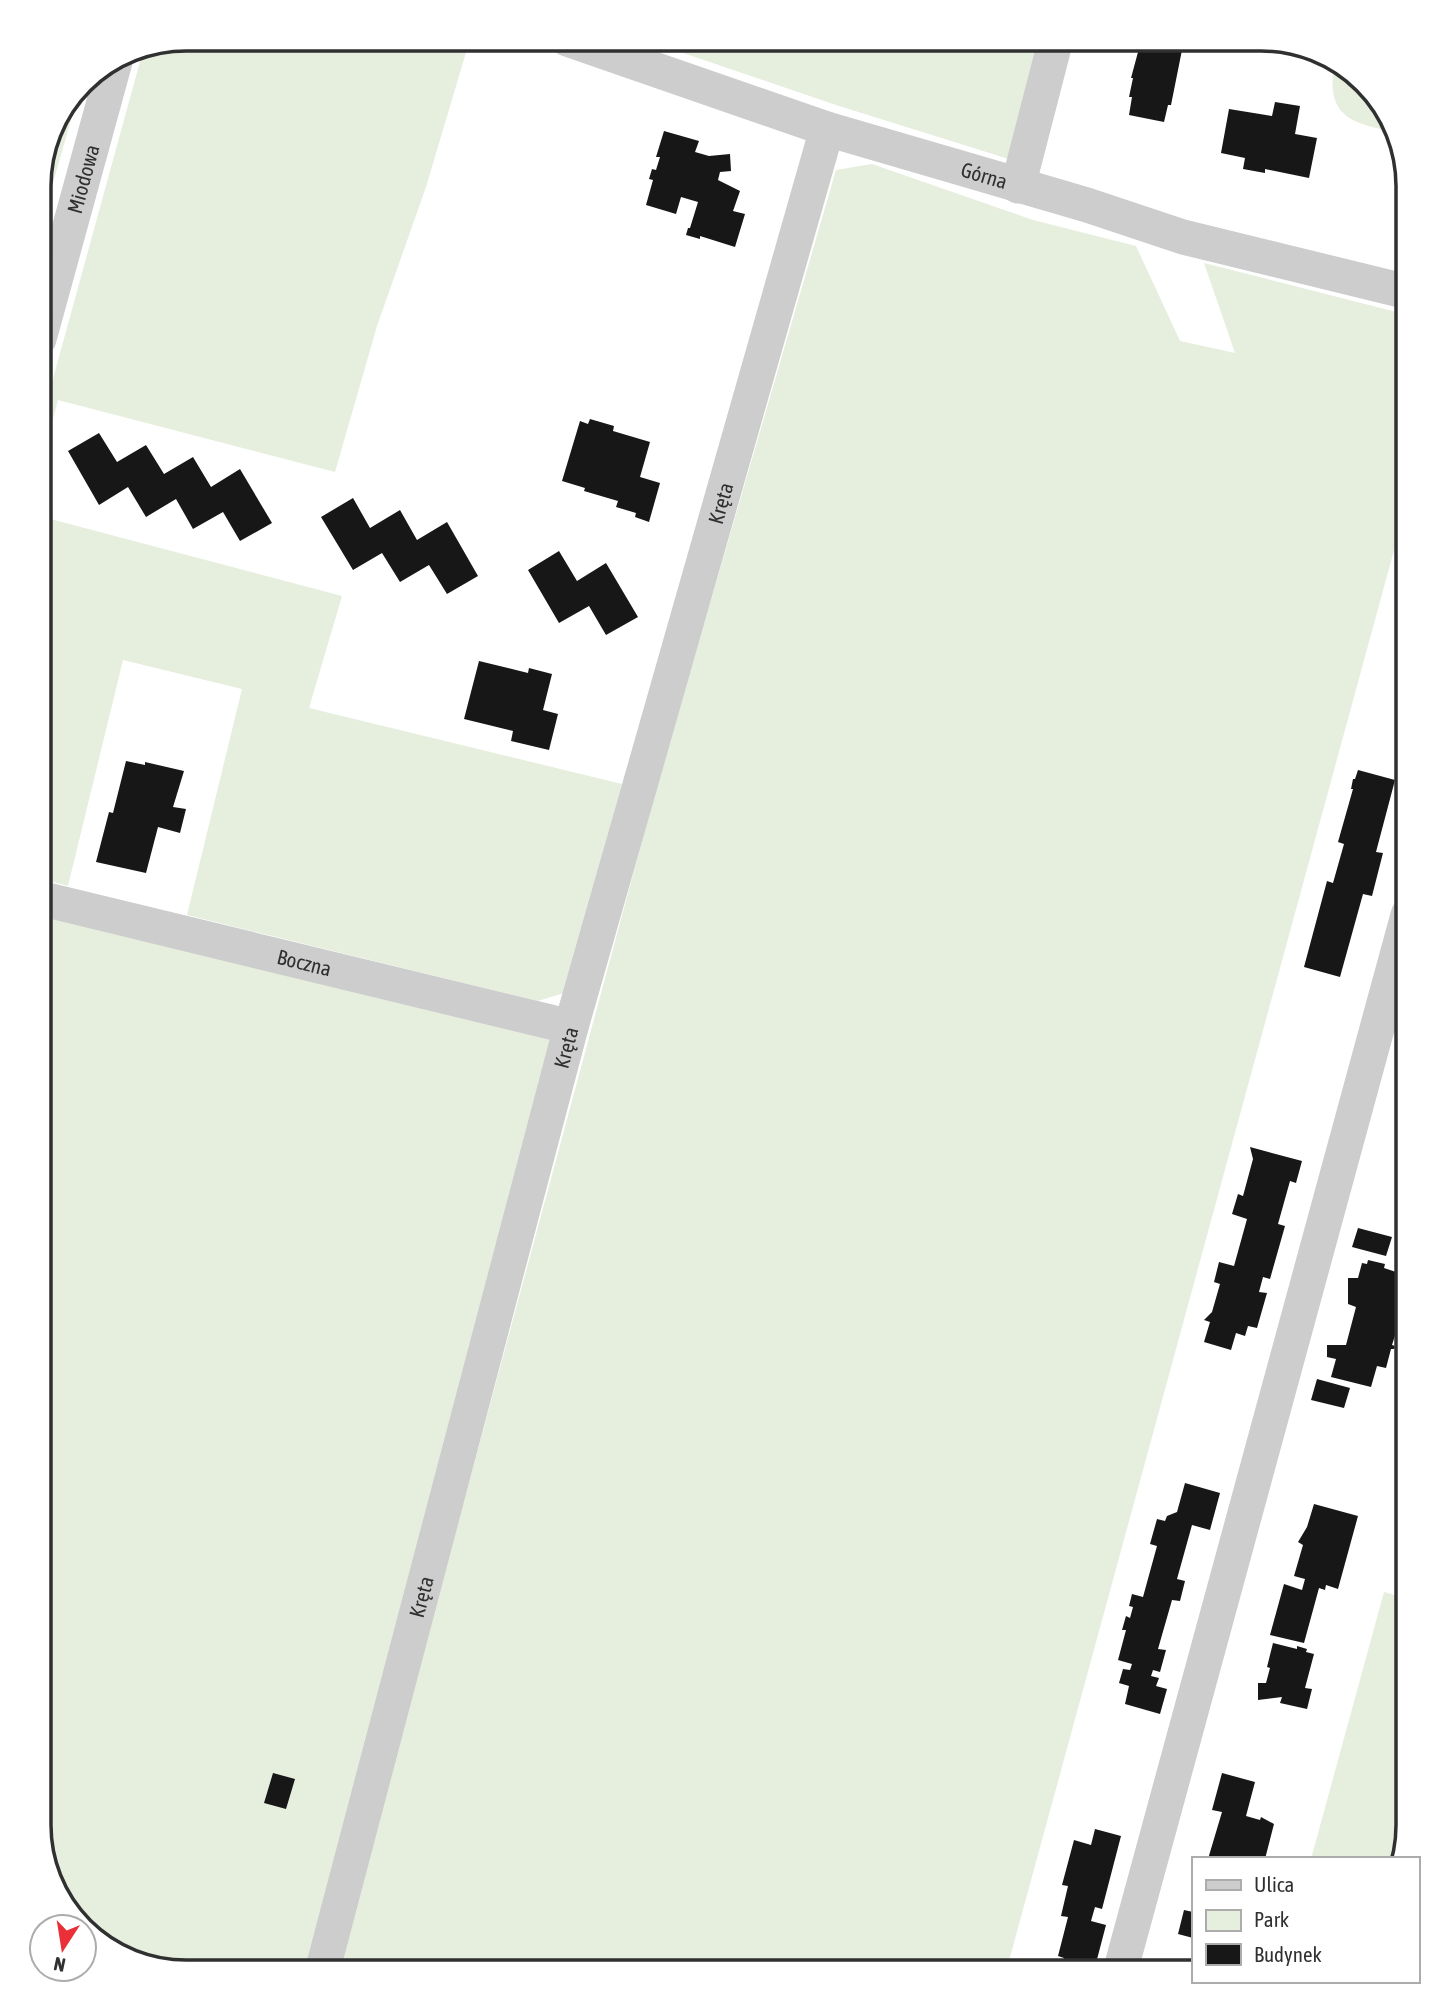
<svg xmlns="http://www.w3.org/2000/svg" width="1447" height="2011" viewBox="0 0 1447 2011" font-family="'Asap Condensed',sans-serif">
	<rect width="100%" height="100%" fill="#fff"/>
	<path fill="#e6eede" d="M185,39H470L426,187L377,326L335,472L58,400L39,470V421L48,397L144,47Z
		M642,39H1043L1012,160L836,105Z
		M1335,58L1389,112L1394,132C1345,122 1325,114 1335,58Z
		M81,85L39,232V175L54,120Z
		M872,164L1033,220L1136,246L1180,341L1235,353L1204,263L1408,315V499L1006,1972H337L655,793L836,170Z
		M39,516L342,596L309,708L622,784L564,993L538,1001L187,915L242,689L123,660L68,886L39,878Z
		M39,910L555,1041L314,1972H176L112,1953L58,1899L39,1826Z
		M1384,1592L1408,1599V1826L1400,1859H1311Z"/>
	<path fill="#171717" d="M1141,41L1182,50L1171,105H1168L1164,122L1129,115L1132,97H1129L1133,78H1131Z
		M1275,102L1300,106L1295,134L1317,138L1309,178L1265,169V173L1243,169L1245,158L1221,153L1229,109L1272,116Z
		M664,131L699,141L695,152L709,156L730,154L731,171L720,172L718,180L740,191L733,211L745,214L735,247L700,236V239L686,235L688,228H690L698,202L681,197L676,214L646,205L653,180L649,179L652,169L656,170L660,157H656Z
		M590,419L614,426L613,431L650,442L640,477L660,483L649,522L635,517L636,513L616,507L618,501L584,491L585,488L562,481L580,421L588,424Z
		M99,433L117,462L146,445L164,474L193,457L211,487L240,469L272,523L240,541L223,512L193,529L176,499L146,517L128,487L99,505L68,451Z
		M353,498L370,528L400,510L417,540L447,522L478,576L447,594L429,565L400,582L382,553L353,570L321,517Z
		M559,551L577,581L606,563L638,617L606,635L589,606L559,623L528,570Z
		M1408,617V634L1403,633Z
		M479,661L528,673L529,668L552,674L543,710L558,714L549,750L511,741L513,731L464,719Z
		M126,761L145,765V762L184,771L173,807L186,809L180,833L158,827L146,873L96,862L109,812L113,813Z
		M1358,770L1395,780L1376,852L1383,853L1372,896L1363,894L1340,977L1304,967L1327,881L1333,883L1344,844L1338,842L1353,789H1351L1353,779H1355Z
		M1250,1147L1302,1161L1296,1183L1290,1181L1278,1224L1285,1226L1270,1279L1263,1277L1259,1292L1267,1293L1257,1328L1248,1326L1245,1336L1236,1333L1231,1350L1204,1342L1210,1322L1204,1320L1212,1312L1220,1284L1214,1282L1219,1262L1234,1266L1247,1219L1232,1214L1238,1194L1243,1196L1253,1159Z
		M1358,1228L1392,1237L1386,1256L1352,1247Z
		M1368,1260L1385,1264L1384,1268L1402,1274L1397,1293L1406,1296L1402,1311L1406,1312L1403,1325L1399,1323L1392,1345L1395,1346L1394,1349H1391L1386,1368L1377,1366L1371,1387L1331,1377L1336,1359L1327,1357V1345H1346L1356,1307L1348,1304V1278H1358L1362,1263L1367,1264Z
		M1317,1379L1350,1388L1344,1408L1311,1400Z
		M1185,1483L1220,1493L1210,1530L1192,1525L1177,1579L1185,1581L1180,1601L1172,1600L1158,1649L1166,1650L1160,1672L1153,1670L1151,1676L1159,1678L1156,1686L1167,1689L1160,1714L1125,1704L1129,1686L1119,1683L1123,1669L1130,1670L1132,1664L1118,1660L1126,1630H1122L1126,1616L1130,1618L1133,1607L1129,1606L1132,1594L1143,1597L1157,1546L1150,1544L1157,1519L1165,1521L1167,1516L1177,1512Z
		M1314,1504L1358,1516L1338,1589L1326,1585L1325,1590L1319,1588L1304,1643L1270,1635L1284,1584L1302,1590L1305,1579L1294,1576L1303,1545L1298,1542L1307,1527Z
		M1273,1643L1297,1649V1646L1307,1649L1306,1652L1314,1654L1305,1688L1312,1689L1307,1709L1280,1703L1282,1697L1258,1700V1683H1266L1270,1668L1267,1667Z
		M273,1773L295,1779L286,1809L264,1803Z
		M1222,1773L1255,1782L1246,1816L1260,1820L1261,1817L1274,1824L1265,1859H1208L1222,1812L1212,1810Z
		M1095,1829L1121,1836L1102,1909L1095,1907L1091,1921L1106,1925L1095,1967L1082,1963L1080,1972H1035L1039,1959L1062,1965L1064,1958L1058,1956L1068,1917L1061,1916L1068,1886L1062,1885L1074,1840L1091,1845Z
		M1184,1910L1193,1912V1938L1178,1934Z"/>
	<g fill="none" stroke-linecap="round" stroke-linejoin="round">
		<g stroke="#cdcdcd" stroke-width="35">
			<path id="s1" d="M567,39L827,129L1087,205L1183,237L1408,292"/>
			<path d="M1018,186L1056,39"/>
			<path id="s2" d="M39,339L116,58"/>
			<path id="s3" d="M39,898L571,1027"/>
			<path id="s4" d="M322,1972L571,1027L827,129"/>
			<path d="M1120,1972L1408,915"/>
		</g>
	</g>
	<g text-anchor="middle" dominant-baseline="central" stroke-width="7" stroke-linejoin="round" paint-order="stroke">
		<g font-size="21" fill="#303030" stroke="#fff">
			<text stroke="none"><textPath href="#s1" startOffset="439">Górna</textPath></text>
			<text stroke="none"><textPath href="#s2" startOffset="166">Miodowa</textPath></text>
			<text stroke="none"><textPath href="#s4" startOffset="1522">Kręta</textPath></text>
			<text stroke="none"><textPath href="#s3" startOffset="273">Boczna</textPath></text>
			<text stroke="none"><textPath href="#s4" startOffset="956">Kręta</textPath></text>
			<text stroke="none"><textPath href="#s4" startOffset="388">Kręta</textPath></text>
		</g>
	</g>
	<path d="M0 0H1447V2011H0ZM186 51H1261A135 135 0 0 1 1396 186V1825A135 135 0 0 1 1261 1960H186A135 135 0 0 1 51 1825V186A135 135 0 0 1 186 51Z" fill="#fff" fill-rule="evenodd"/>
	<path fill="none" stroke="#303030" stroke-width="3.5" d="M186 51H1261A135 135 0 0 1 1396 186V1825A135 135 0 0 1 1261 1960H186A135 135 0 0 1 51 1825V186A135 135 0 0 1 186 51Z"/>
	<rect x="1192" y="1857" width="228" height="126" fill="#ffffff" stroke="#acacac" stroke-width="2"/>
	<rect x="1206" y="1880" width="35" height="10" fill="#cdcdcd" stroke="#acacac" stroke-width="2"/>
	<text x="1254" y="1892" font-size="21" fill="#303030">Ulica</text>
	<rect x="1206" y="1910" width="35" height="21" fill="#e6eede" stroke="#acacac" stroke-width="2"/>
	<text x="1254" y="1927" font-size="21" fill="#303030">Park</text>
	<rect x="1206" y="1944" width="35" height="21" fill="#171717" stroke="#acacac" stroke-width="2"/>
	<text x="1254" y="1962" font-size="21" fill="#303030">Budynek</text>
	<g transform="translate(63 1948) rotate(192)"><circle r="33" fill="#ffffff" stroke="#acacac" stroke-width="2"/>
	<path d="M0-5L12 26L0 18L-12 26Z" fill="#eb2f38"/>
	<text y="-10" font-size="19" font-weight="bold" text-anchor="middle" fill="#303030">N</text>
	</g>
</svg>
